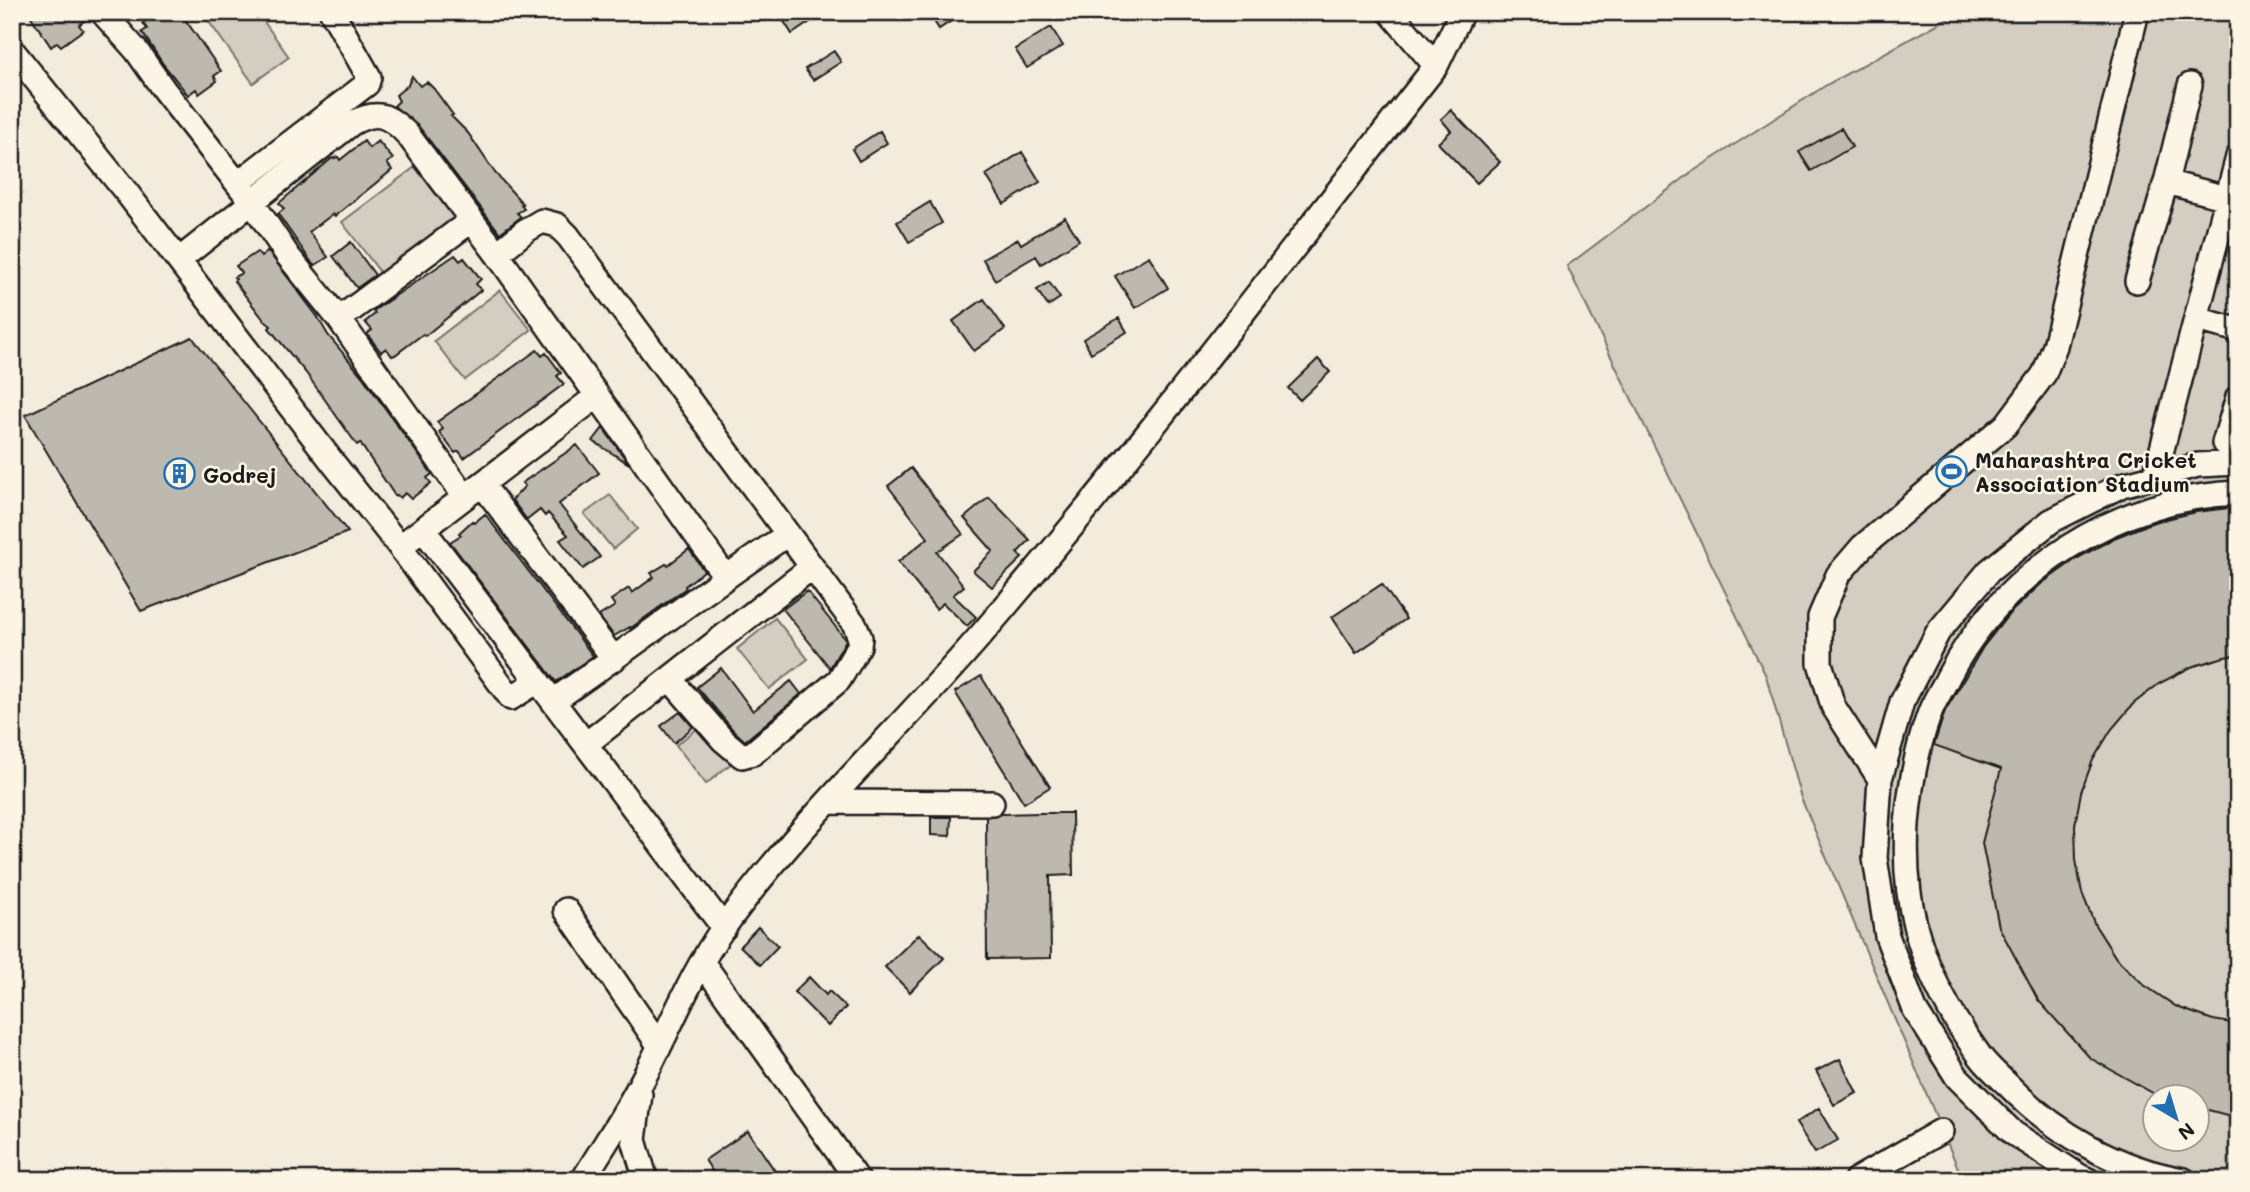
<svg xmlns="http://www.w3.org/2000/svg" width="2250" height="1192" viewBox="0 0 2250 1192" font-family="Mali,sans-serif">
	<rect width="100%" height="100%" fill="#f3ecdd"/>
	<filter id="ink" filterUnits="userSpaceOnUse"><feTurbulence type="fractalNoise" baseFrequency=".0143" numOctaves="2"/><feDisplacementMap in="SourceGraphic" scale="14" xChannelSelector="R" yChannelSelector="G"/><feConvolveMatrix kernelMatrix="1 2 1 2 8 2 1 2 1" color-interpolation-filters="sRGB"/></filter>
	<g filter="url(#ink)">
		<path fill="#d3cec1" stroke="#78756e" stroke-width="2" fill-rule="evenodd" d="M202,12H257L289,57L253,83Z
			M1959,12H2238V1180H1963L1801,798L1766,676L1567,266L1692,172L1828,84ZM2156,1098H2198V1140H2156Z
			M415,167L459,224L386,280L342,222Z
			M500,290L531,330L465,380L434,341Z
			M610,495L637,529L613,549L584,514Z
			M775,618L808,659L769,689L737,649Z
			M703,724L733,762L706,784L676,745Z"/>
		<path fill="#beb9ae" stroke="#1c1c1c" stroke-width="2" d="M28,12H88L89,17L79,25L83,30L61,46L57,42L51,47Z
			M157,12H180L221,71L214,76L217,81L199,94L196,89L188,95L163,64L142,32L147,29L143,23Z
			M778,12H825L792,34Z
			M928,12H965L939,29Z
			M1051,27L1063,46L1027,68L1015,49Z
			M834,51L841,62L813,80L805,69Z
			M412,76L420,86L427,82L434,89L453,115L451,116L468,133L495,173L523,204L521,205L524,209L517,213L521,217L500,233L419,127L394,106L399,101L396,95L408,85Z
			M1451,110L1500,162L1477,183L1438,143L1451,131L1441,119Z
			M1841,128L1852,147L1811,171L1799,152Z
			M880,131L887,143L859,161L852,149Z
			M364,141L369,148L378,141L393,159L387,163L392,170L335,216L333,214L309,232L328,257L314,266L278,214L284,209L279,203L331,159L338,157L340,160Z
			M1022,152L1040,182L1004,204L986,175Z
			M930,202L942,223L909,242L897,222Z
			M1065,217L1079,240L1041,264L1036,256L995,280L983,259L1018,239L1021,244Z
			M351,242L375,275L357,288L333,256Z
			M257,252L261,257L267,252L270,254L317,316L328,335L362,376L432,474L427,478L431,483L411,499L405,493L400,498L397,495L395,496L360,443L357,445L306,373L269,328L271,326L264,320L234,281L236,279L234,277L242,273L236,266Z
			M455,255L460,261L464,258L481,279L476,284L481,290L425,336L423,334L395,355L392,356L386,348L381,352L367,334L372,330L365,322L375,314L373,311Z
			M1149,256L1168,288L1135,308L1115,276Z
			M1049,282L1060,298L1048,306L1037,290Z
			M984,299L1005,329L974,351L953,321Z
			M1119,318L1127,332L1091,353L1083,339Z
			M192,337L348,532L141,611L25,415Z
			M537,350L542,356L546,353L561,373L557,376L564,384L464,458L459,451L455,453L439,432L443,429L437,422Z
			M1318,359L1330,372L1300,400L1288,388Z
			M603,428L629,464L593,441Z
			M577,445L599,473L559,504L600,557L583,569L560,540L568,535L548,513L545,516L540,510L527,520L512,500L525,486L522,483Z
			M911,468L963,534L937,552L964,586L953,595L976,617L967,626L943,603L936,609L898,562L928,538L888,486Z
			M989,497L1030,540L1017,553L1022,558L992,587L973,571L993,551L964,518Z
			M2238,507V655L2224,657L2191,667L2160,683L2133,704L2111,730L2093,760L2081,792L2075,825L2076,860L2082,893L2095,925L2116,958L2144,985L2177,1007L2213,1020L2238,1024V1118L2197,1107V1097H2160L2090,1058L2038,1000L1999,927L1982,843L2001,769L1934,745L1945,711L1983,647L2010,613L2041,584L2076,559L2114,538L2154,522L2196,512Z
			M485,514L593,656L556,682L450,542L461,535L459,533L472,521L474,523Z
			M689,549L704,571L685,586L686,588L631,628L630,627L614,636L599,616L615,606L611,600L629,588L632,593L654,577L651,573L666,564L668,565Z
			M1382,584L1406,619L1356,653L1332,617Z
			M807,591L846,640L830,668L783,609Z
			M721,668L753,711L791,681L801,694L745,741L733,730L697,687Z
			M981,676L1050,787L1024,803L955,692Z
			M680,712L693,727L674,743L661,726Z
			M1042,813H1072L1073,875L1050,876L1051,958L987,959L986,817L1001,814Z
			M931,817H951L950,836L931,835Z
			M758,927L778,946L760,965L740,946Z
			M919,934L944,958L910,992L885,967Z
			M809,977L826,995L829,991L846,1007L828,1026L794,992Z
			M1840,1059L1857,1093L1834,1105L1816,1071Z
			M1819,1108L1838,1140L1815,1153L1796,1123Z
			M748,1131L781,1180H718L705,1160Z"/>
		<g fill="none" stroke-linecap="round" stroke-linejoin="round">
			<defs>
				<path id="minor" d="M102,12L136,50L164,90L252,202L288,256L339,319L465,497
					M1390,12L1436,66
					M12,50L127,193L334,464L400,547L511,698L538,681
					M2166,182L2190,85
					M238,183L367,84L369,77L332,12
					M497,254L525,231L542,221L557,225L568,236L855,625L860,638L859,646L839,680L753,753L742,756L723,740L670,679
					M179,260L352,123C377,110 388,114 408,135L497,254L725,576
					M2137,281L2166,182L2238,201
					M339,319L472,220
					M2196,319L2238,330
					M2224,443L2238,397
					M2155,476L2238,157
					M482,484L614,659
					M423,529L724,928
					M410,539L597,396
					M553,701C632,647 708,588 788,534
					M586,744L812,567
					M1880,779L1833,706L1820,663V617L1838,575L1862,547L2006,425L2044,374L2055,346L2137,12
					M828,802L992,803
					M566,910L659,1045
					M702,962L858,1180
					M640,1094L634,1140L646,1180
					M583,1180C602,1148 624,1116 641,1083C669,1031 690,975 724,927C802,819 900,730 986,629C1142,447 1287,255 1436,66L1462,12
					M1856,1180L1941,1131
					M2088,1180L2079,1176L2013,1133L1957,1077L1915,1010L1887,936L1875,858L1880,779L1902,702L1938,632L1989,571L2051,521L2122,485L2198,465L2238,463
					M2184,1180C2118,1169 2055,1133 2009,1086C2000,1077 1988,1067 1980,1056C1952,1018 1928,974 1916,929C1907,895 1905,858 1907,824C1910,786 1916,751 1929,715C1933,702 1942,690 1948,677C2004,570 2117,498 2238,493"/>
			</defs>
			<use href="#minor" stroke="#1c1c1c" stroke-width="28"/>
			<use href="#minor" stroke="#fcf5e5" stroke-width="23"/>
		</g>
	</g>
	<defs>
		<symbol id="stadium-ring" viewBox="-11 -11 22 22"><circle r="9.5" fill="#fcf5e5" stroke="#1f6fb2" stroke-width="1.5"/><path d="M0-5a6.5 5 0 1 0 0 10a6.5 5 0 1 0 0-10ZM-3.5-1.8h7v3.6h-7Z" fill="#1f6fb2"/></symbol>
		<symbol id="building-ring" viewBox="-11 -11 22 22"><circle r="9.5" fill="#fcf5e5" stroke="#1f6fb2" stroke-width="1.5"/><path d="M-4-6H4V6H1V3H-1V6H-4ZM-2.5-4.3h1.7v1.8h-1.7ZM.8-4.3h1.7v1.8H.8ZM-2.5-1h1.7V.8h-1.7ZM.8-1h1.7V.8H.8Z" fill="#1f6fb2"/></symbol>
	</defs>
	<g fill-rule="evenodd">
		<use href="#stadium-ring" x="1934" y="454" width="35" height="35"/>
		<use href="#building-ring" x="162" y="456" width="35" height="35"/>
	</g>
	<g text-anchor="middle" dominant-baseline="central" stroke-width="5" stroke-linejoin="round" paint-order="stroke">
		<g font-size="21" font-weight="bold" fill="#1c1c1c" stroke="#fcf5e5" text-anchor="start">
			<text x="1975" y="459">Maharashtra Cricket<tspan x="1975" dy="24">Association Stadium</tspan></text>
			<text x="203" y="474">Godrej</text>
		</g>
	</g>
	<rect width="2250" height="1192" fill="none" stroke="#fcf5e5" stroke-width="42"/>
	<rect x="21" y="21" width="2208" height="1150" fill="none" stroke="#1c1c1c" stroke-width="2.5" filter="url(#ink)"/>
	<g transform="translate(2176 1118) rotate(142)"><circle r="33" fill="#fcf5e5" stroke="#a29e95" stroke-width="2"/>
	<path d="M0-5L12 26L0 18L-12 26Z" fill="#1f6fb2"/>
	<text y="-10" font-size="19" font-weight="bold" text-anchor="middle" fill="#1c1c1c">N</text>
	</g>
</svg>
